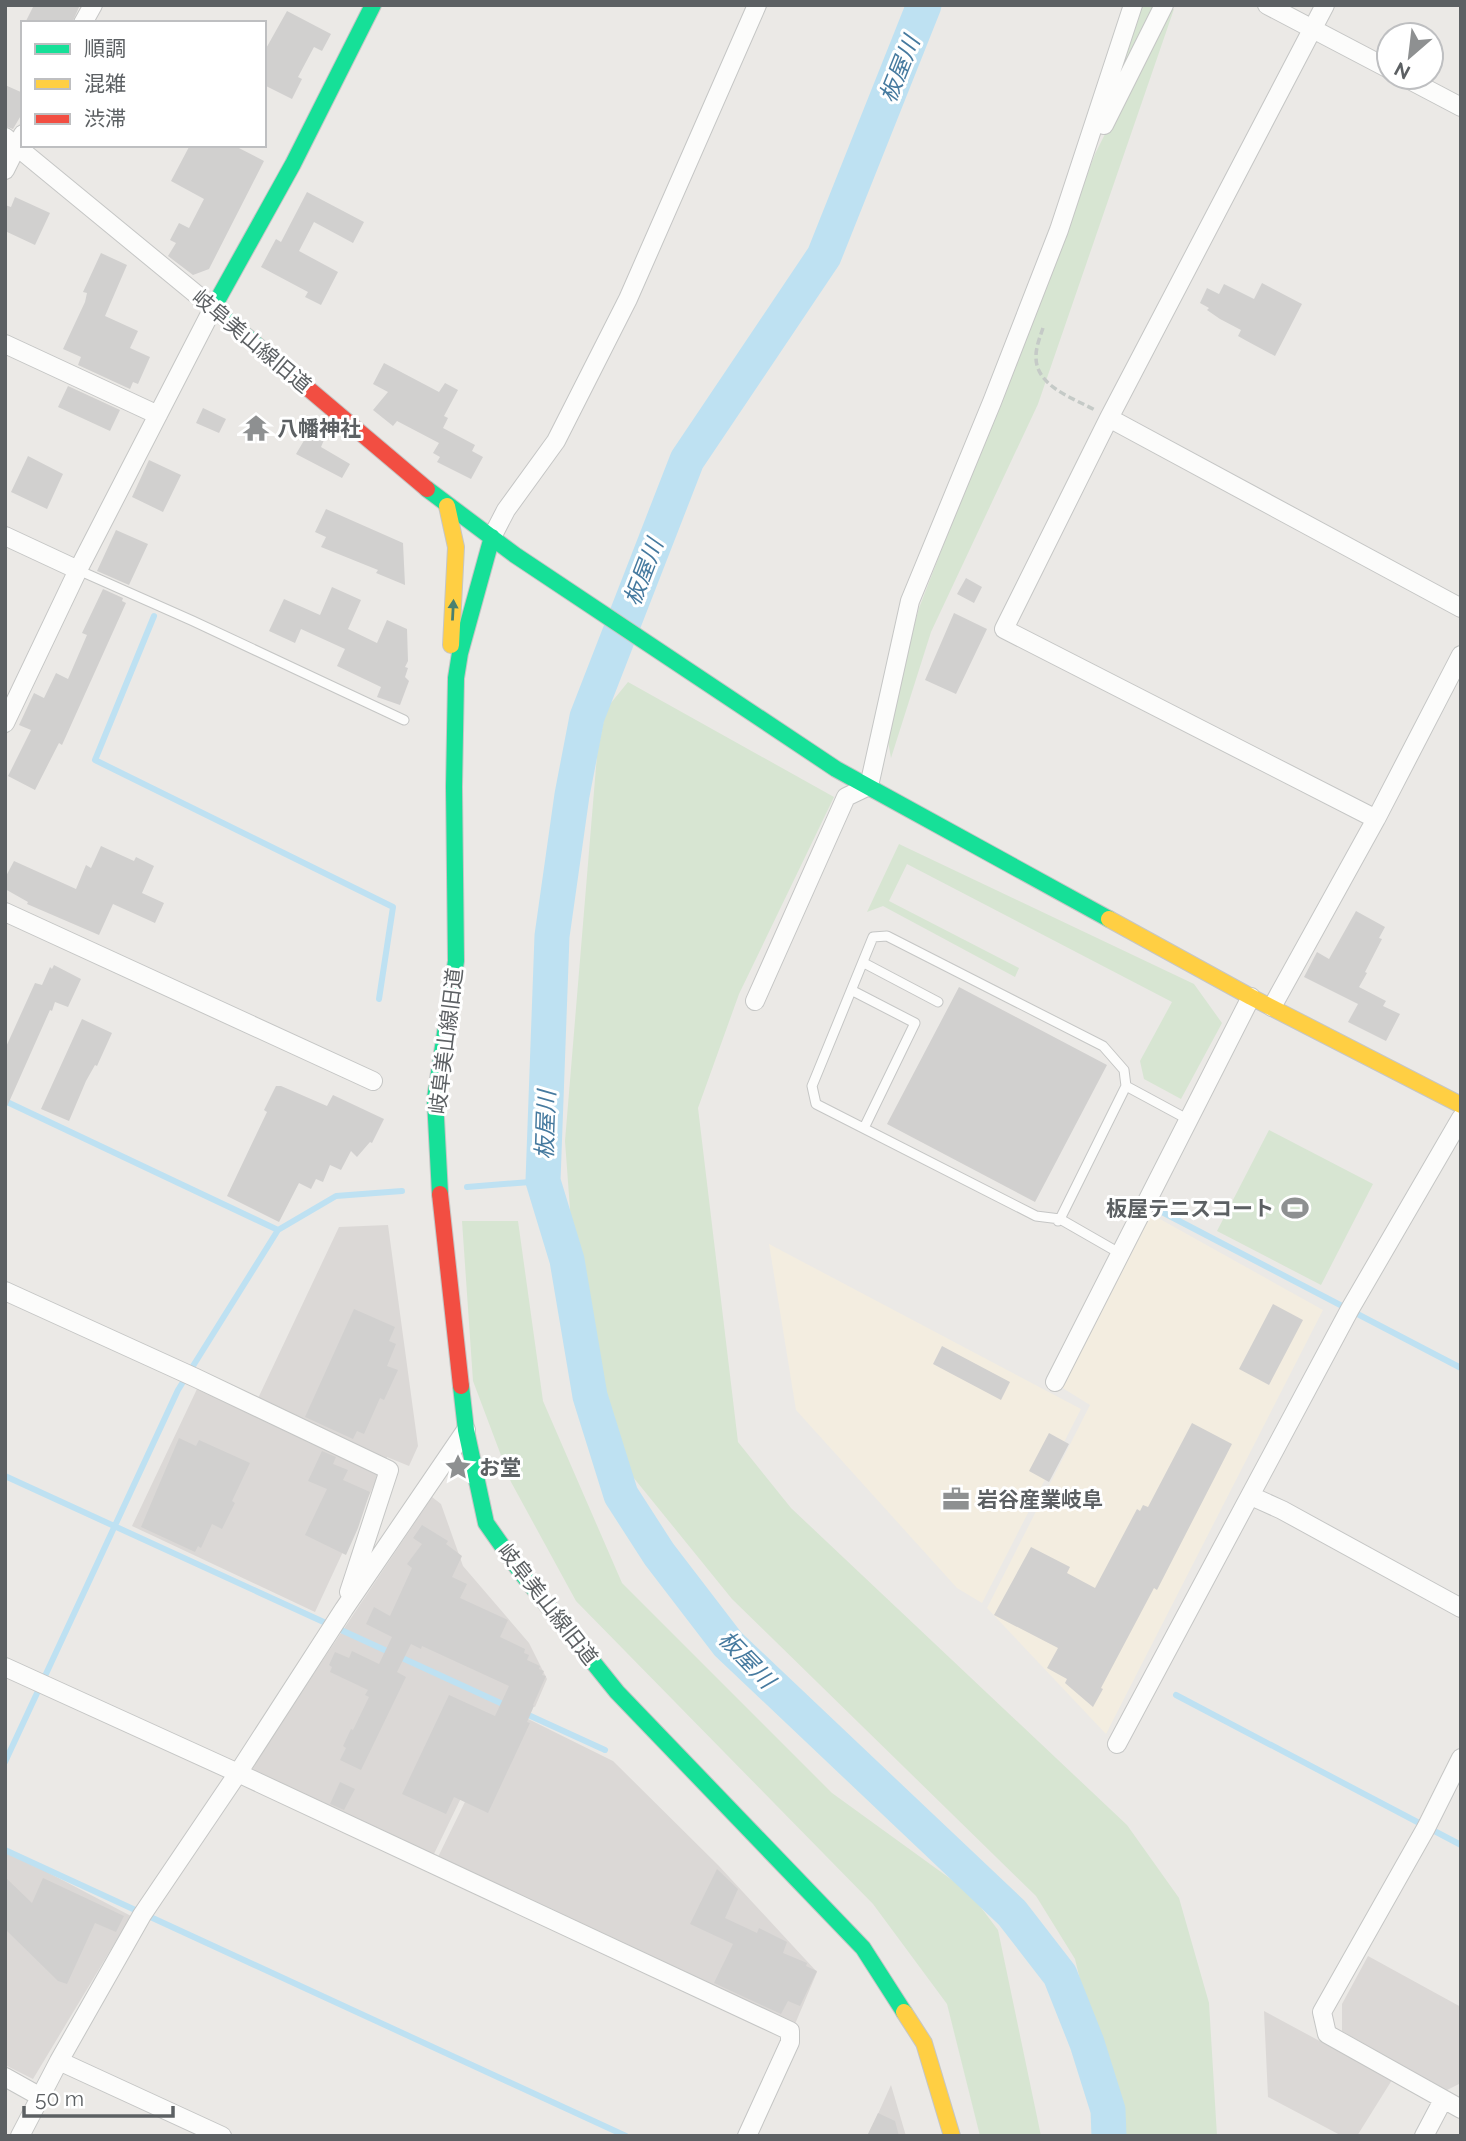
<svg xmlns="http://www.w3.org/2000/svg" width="1466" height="2141" viewBox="0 0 1466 2141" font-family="Raleway,'Noto Sans JP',sans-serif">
	<rect width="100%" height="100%" fill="#ebe9e6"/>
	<path fill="#f3ede0" d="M1151,1214L1323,1310L1106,1734L987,1608L1090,1405L1061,1387Z
		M769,1244L1081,1409L982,1603L957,1588L796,1410Z"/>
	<path fill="#dbd8d6" d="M388,1225L418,1446L409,1466L387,1457L315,1612L132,1526L197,1389L251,1413L339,1227Z
		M432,1497L441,1504L463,1566L529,1643L547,1679L535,1707L510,1697L432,1858L255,1775L252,1766Z
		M510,1710L613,1761L718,1865L817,1972L795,2024L438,1857Z
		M5,1850L131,1916L33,2079L5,2065Z
		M1368,1956L1461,2007L1459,2084L1445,2091L1342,2031V2004Z
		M1264,2011L1392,2080L1357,2136H1342L1268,2097Z
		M891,2085L906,2136H868Z"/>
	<path fill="#d7e5d2" d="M1142,5H1159L1105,108Z
		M1168,8L1174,9L1038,404L931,632L891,758L886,730L919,608L1095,154Z
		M628,682L834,797L739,994L698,1108L738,1442L791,1508L1127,1825L1179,1898L1209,2003L1217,2136H1118L1075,1959L1036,1896L732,1599L633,1477L603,1398L571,1223L565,1141L597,755L606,709Z
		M899,844L1194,984L1222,1023L1181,1099L1144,1079L1140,1061L1172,1002L907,864L889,901L1019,968L1015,977L883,906L867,912Z
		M1269,1130L1373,1184L1321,1285L1217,1231Z
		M462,1221H518L543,1401L622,1583L832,1793L970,1893L998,1930L1041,2136H980L947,2004L873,1904L576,1601L511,1482L473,1381Z"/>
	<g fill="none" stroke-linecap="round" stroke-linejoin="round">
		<path stroke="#bee1f2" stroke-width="6" d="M154,616L95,760L393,907L379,999
			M5,1101L278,1230
			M467,1187L543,1181
			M1160,1211L1461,1368
			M5,1476L507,1706
			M1176,1695L1461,1845
			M524,1713L605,1750
			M5,1762L178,1390L278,1230L336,1196L402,1191
			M5,1850L626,2136"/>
		<path stroke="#bee1f2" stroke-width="35" d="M924,5L824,256L687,460L587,717L572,795L552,936L543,1181L567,1260L590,1396L621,1495L659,1554L728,1644L1012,1913L1060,1975L1087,2043L1108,2110L1109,2136"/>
	</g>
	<path fill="#d1d0cf" d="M34,5H80L72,23H25Z
		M287,11L331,34L322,51L314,47L298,77L302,79L292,99L264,85V52Z
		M5,85L23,93V112L13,129L5,126Z
		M190,145H233L264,161L209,269L193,275L168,256L176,243L170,240L179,223L189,228L204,199L171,181Z
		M307,192L364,222L353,243L314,222L299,251L338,272L321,305L305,297L308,292L261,267L276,239L281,242Z
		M15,197L50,213L35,245L5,231V205L11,207Z
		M101,253L127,265L105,316L138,331L130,348L150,357L138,384L133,382L130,389L78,365L81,357L63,349L85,302L87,293L83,292Z
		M1262,283L1302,304L1275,356L1245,340L1238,336L1241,330L1220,319L1207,310L1209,308L1200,303L1207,288L1219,294L1224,284L1254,299Z
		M384,363L439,392L445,383L458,390L444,416L448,418L443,428L475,445L472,451L483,457L471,479L437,462L440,457L433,453L439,443L397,421L393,426L373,410L388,392L373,384Z
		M68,386L120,410L110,431L58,407Z
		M203,408L226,419L219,433L196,423Z
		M309,432L324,440L321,447L350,464L342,478L296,454Z
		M28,456L63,474L47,509L11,492Z
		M149,460L181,475L163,512L132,497Z
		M326,509L403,543L405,585L376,573L378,570L321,547L326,537L315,532Z
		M116,530L148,544L129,585L97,571Z
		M966,578L982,587L974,603L957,594Z
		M332,587L361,600L348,629L377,643L387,620L407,629L408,661L405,667L408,668L405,677L409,681L400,705L377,697L381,687L337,666L345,649L301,629L295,643L269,631L284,599L320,615Z
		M103,589L123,598L122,601L126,603L62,745L59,743L35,790L8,776L31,730L19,725L34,693L44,698L56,673L68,679L87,635L82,633Z
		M954,613L987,629L956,694L925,680Z
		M101,846L134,861L136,857L154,866L142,893L164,903L155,923L113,904L99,935L27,904L28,902L5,889V878L14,861L76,889L86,865L91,868Z
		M1356,911L1385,927L1379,938L1382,939L1365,972L1367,973L1359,987L1386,1001L1383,1006L1400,1014L1386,1041L1348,1022L1358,1004L1304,977L1317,952L1329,959Z
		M54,965L81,979L68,1007L55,1002L52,1011L50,1010L5,1111V1049L35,983L42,985L50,967L52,969Z
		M959,987L1107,1065L1035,1202L887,1124Z
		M82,1019L112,1033L97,1066L95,1065L86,1081L69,1121L41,1109Z
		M276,1086H281L327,1106L333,1095L384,1119L372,1143L370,1142L357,1157L351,1151L341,1170L330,1165L323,1182L316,1179L311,1189L299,1183L279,1222L227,1196L267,1112L264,1110Z
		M1273,1304L1303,1320L1269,1385L1239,1369Z
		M354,1309L395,1327L389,1341L396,1344L387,1366L398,1370L384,1400L380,1398L364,1434L357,1431L353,1439L305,1417Z
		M942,1346L1010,1382L1001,1400L933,1364Z
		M1192,1423L1232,1444L1157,1590L1154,1588L1101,1688L1103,1689L1093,1707L1065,1683L1067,1679L1047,1668L1058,1648L994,1615L1031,1547L1070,1567L1067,1573L1095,1588L1137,1509L1140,1511L1143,1505L1148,1507Z
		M1049,1433L1069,1444L1049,1482L1029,1471Z
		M179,1438L196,1446L199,1440L250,1463L232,1501L235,1503L222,1529L212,1524L201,1548L198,1546L195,1552L141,1527Z
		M322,1451L336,1457L333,1464L348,1470L343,1480L370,1492L358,1528L346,1555L305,1535L327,1489L308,1481Z
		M422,1525L448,1541L446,1544L462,1556L452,1577L467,1584L460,1598L508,1620L500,1637L525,1649L524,1653L529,1655L527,1660L540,1666L539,1669L544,1671L542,1675L546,1676L533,1705L534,1706L527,1722L530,1723L488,1813L454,1797L446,1814L402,1794L449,1695L495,1716L509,1686L422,1646L421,1649L411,1644L397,1672L406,1677L361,1770L340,1760L346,1748L343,1746L351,1729L353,1730L369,1697L365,1695L368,1690L330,1672L332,1667L329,1665L335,1652L349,1658L352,1651L379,1664L392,1637L366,1624L374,1607L390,1616L412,1568L407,1564L422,1544L413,1538Z
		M340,1782L355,1789L344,1810L330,1804Z
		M717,1869L738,1889L725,1918L757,1933L759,1928L787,1942L783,1953L807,1963L806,1966L817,1971L800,2006L788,2001L781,2014L714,1983L733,1944L690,1924Z
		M5,1877L32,1903L43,1878L124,1916L116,1932L95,1923L67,1984L58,1981L5,1929Z
		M878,2113L895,2121L899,2136H867Z"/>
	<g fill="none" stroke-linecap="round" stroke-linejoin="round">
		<defs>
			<path id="lane" d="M78,570L193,621L404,720
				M864,963L938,1002
				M853,991L915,1023L864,1128
				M1126,1086L1189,1120
				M1058,1221L1060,1219L1126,1086L1124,1070L1103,1046L887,936L873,937L812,1086L816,1104L1036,1216L1060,1219L1121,1254"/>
			<path id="street" d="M1267,5L1389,69
				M1325,5L1109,418L1004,629L1376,819
				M83,23L93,5
				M1404,77L1461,107
				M1104,125L1164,5
				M5,137L213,308L78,570L5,723
				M5,170L23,134
				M5,344L158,415
				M1109,418L1461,608
				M5,536L78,570
				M492,537L506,510L556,441L628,299L757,5
				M5,912L373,1081
				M755,1001L846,797L869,786L910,601L992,402L1059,230L1133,5
				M1272,1007L1376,819L1461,655
				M5,1291L196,1378L389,1470L349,1592
				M1055,1382L1251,997
				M1251,1496L1282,1510L1461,1608
				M5,1667L238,1773L790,2031V2042L747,2136
				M1117,1744L1350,1309L1461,1118
				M1461,1758L1426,1828L1322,2012L1327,2034L1461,2109
				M59,2061L222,2136
				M5,2077L39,2096
				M20,2136L59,2061L142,1915L238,1773L344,1609L466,1430
				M1424,2136L1443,2100"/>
			<path id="fast" d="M291,374L213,308L293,164L373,5
				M427,489L515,555L836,769L1109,919
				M440,1194L435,1099L456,961L454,787L456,678L460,653L492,537
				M461,1386L466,1430L486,1523L519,1570L617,1692L863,1948L904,2012"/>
			<path id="slow" d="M447,506L456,547L451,645
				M1109,919L1251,997L1461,1105
				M904,2012L924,2043L952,2136"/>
			<path id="jam" d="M291,374L427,489
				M440,1194L461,1386"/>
		</defs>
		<use href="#lane" stroke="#c5c6c5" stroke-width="11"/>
		<use href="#street" stroke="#c5c6c5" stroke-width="20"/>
		<use href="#fast" stroke="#c5c6c5" stroke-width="18"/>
		<use href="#slow" stroke="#c5c6c5" stroke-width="18"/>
		<use href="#jam" stroke="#c5c6c5" stroke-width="18"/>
		<path stroke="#c5cac7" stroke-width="3.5" stroke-dasharray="7 3.5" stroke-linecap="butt" d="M1043,328C1040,337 1036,347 1036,356C1035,386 1073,398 1095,410"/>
		<use href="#lane" stroke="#fcfcfb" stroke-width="9"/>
		<use href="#street" stroke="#fcfcfb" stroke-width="18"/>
		<use href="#fast" stroke="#16e098" stroke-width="16"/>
		<use href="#slow" stroke="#ffcf43" stroke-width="16"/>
		<use href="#jam" stroke="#f24e42" stroke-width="16"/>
	</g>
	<defs><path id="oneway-solid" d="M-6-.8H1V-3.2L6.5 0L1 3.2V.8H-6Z" transform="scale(1.75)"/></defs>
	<use fill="#4a8070" href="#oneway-solid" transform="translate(453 610) rotate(-87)"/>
	<defs>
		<symbol id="temple-bare" viewBox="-9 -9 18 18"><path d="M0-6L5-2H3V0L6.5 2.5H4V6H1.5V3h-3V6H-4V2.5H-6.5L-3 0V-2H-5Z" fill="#8e9091" stroke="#fff" stroke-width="2.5" paint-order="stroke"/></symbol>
		<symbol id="stadium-bare" viewBox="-9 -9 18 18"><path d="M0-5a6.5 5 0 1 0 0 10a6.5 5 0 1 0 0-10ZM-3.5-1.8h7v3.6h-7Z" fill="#8e9091" stroke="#fff" stroke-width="2.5" paint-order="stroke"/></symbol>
		<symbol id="sight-bare" viewBox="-9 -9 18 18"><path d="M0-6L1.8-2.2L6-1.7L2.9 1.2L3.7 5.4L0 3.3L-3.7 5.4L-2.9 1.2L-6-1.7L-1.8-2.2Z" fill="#8e9091" stroke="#fff" stroke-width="2.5" paint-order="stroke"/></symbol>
		<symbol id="office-bare" viewBox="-9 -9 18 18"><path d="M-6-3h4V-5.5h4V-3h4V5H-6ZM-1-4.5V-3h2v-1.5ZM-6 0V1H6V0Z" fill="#8e9091" stroke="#fff" stroke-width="2.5" paint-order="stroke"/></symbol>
	</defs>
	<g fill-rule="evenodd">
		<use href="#temple-bare" x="237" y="409" width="38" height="38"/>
		<use href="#stadium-bare" x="1276" y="1189" width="38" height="38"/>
		<use href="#sight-bare" x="439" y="1448" width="38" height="38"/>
		<use href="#office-bare" x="937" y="1480" width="38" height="38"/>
	</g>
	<g text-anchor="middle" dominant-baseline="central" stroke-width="6" stroke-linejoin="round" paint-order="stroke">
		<g font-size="21" fill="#5c6063" stroke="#fff">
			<text transform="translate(252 341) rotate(40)">岐阜美山線旧道</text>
			<text transform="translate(446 1041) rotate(-83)">岐阜美山線旧道</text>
			<text transform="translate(548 1604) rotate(52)">岐阜美山線旧道</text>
		</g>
		<g font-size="21" font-weight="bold" fill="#5c6063" stroke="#fff" text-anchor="start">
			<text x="277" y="428">八幡神社</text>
			<text x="1274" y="1208" text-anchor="end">板屋テニスコート</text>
			<text x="479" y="1467">お堂</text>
			<text x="977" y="1499">岩谷産業岐阜</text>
		</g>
		<g font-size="23" font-style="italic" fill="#467a9f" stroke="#fff">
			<text transform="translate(899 69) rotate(-68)">板屋川</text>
			<text transform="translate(643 572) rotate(-69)">板屋川</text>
			<text transform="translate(545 1125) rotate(-88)">板屋川</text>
			<text transform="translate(747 1659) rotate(46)">板屋川</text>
		</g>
	</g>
	<rect width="1466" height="2141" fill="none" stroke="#5c6063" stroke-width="14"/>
	<rect x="21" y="21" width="245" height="126" fill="#ffffff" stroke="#bebfc1" stroke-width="2"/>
	<rect x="35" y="44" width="35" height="10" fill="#16e098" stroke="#bebfc1" stroke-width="2"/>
	<text x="84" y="56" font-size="21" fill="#5c6063">順調</text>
	<rect x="35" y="79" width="35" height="10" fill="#ffcf43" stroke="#bebfc1" stroke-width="2"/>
	<text x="84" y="91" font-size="21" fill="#5c6063">混雑</text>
	<rect x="35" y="114" width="35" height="10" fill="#f24e42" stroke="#bebfc1" stroke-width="2"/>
	<text x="84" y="126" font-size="21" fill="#5c6063">渋滞</text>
	<g transform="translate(1410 56) rotate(208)"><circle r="33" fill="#ffffff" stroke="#bebfc1" stroke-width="2"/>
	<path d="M0-5L12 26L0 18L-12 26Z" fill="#8e9091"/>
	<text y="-10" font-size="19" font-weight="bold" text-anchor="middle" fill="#5c6063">N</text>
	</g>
	<path d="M24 2106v10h149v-10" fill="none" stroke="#5c6063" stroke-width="3.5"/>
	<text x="35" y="2106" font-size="21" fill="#5c6063" stroke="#ffffff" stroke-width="5" paint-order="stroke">50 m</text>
</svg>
